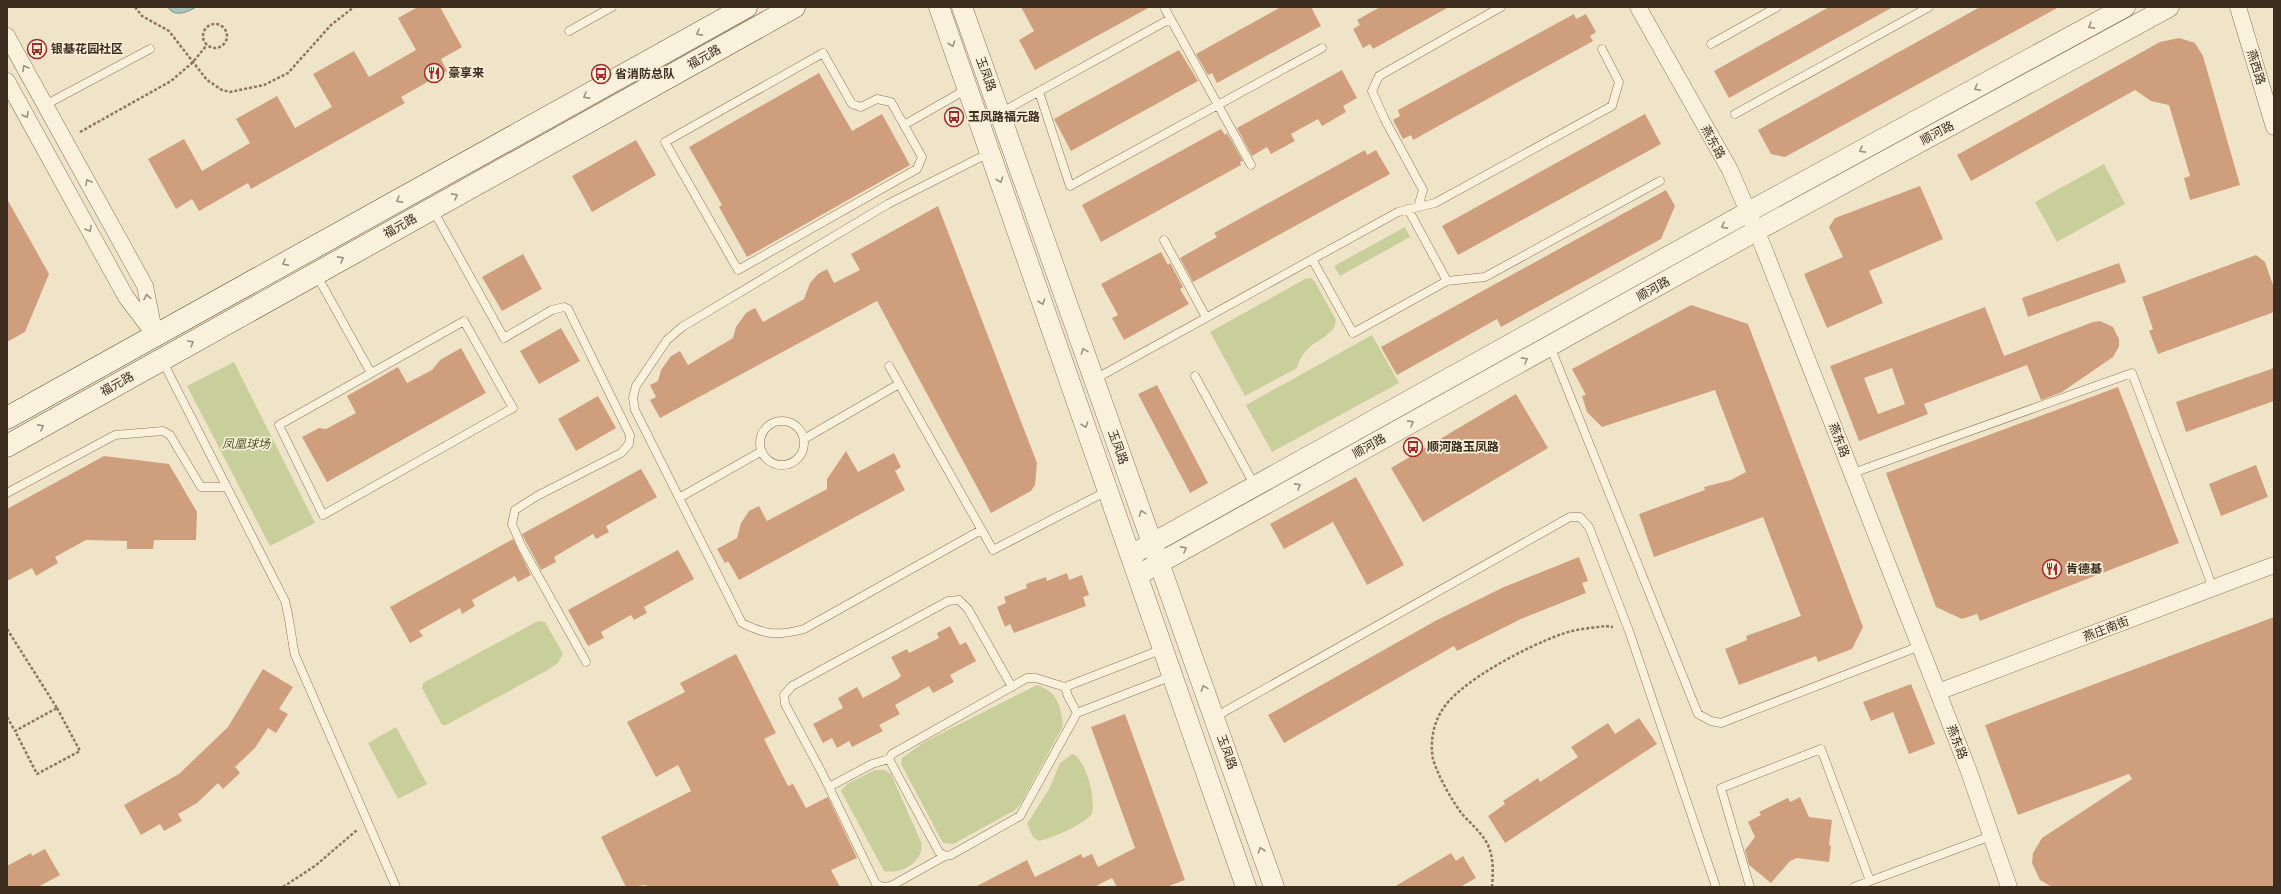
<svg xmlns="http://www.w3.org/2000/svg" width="2281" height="894" viewBox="0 0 2281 894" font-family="'Source Serif 4','Noto Sans SC',serif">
	<rect width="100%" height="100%" fill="#f0e4c8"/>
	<path fill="#c9cf9b" d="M2104,164L2125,204L2057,242L2035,202Z
		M1405,227L1410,237L1340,276L1334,266Z
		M1311,278L1315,282L1336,320L1334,328C1318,346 1305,342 1297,368L1245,396L1210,332L1305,279Z
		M1372,335L1399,383L1272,452L1246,405Z
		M234,362L315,523L270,546L187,386Z
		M538,621L545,622L563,654L558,663L546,671L446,725H442L422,688L423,683Z
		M1037,685C1057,691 1061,706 1063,726L1020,805L1015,810L953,844L943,843L901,764L902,758L926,741Z
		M396,727L427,784L398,799L368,743Z
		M1072,754C1085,756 1098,804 1091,815C1084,824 1050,839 1039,841L1033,837L1027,824L1049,789L1060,763Z
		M875,770H884L891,774L921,842C925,861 902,875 884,871L841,791L847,784Z"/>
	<path fill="#a9c4bc" stroke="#6f938a" d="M168,7H196C188,12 174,18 168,7Z"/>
	<path fill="#cf9f7d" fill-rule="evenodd" d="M418,7H440L462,47L441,59L447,71L401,97L405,103L251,189L248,183L199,211L192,199L176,209L148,159L184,139L202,171L250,143L236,119L277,96L295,128L332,107L313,74L354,51L369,77L416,50L398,18Z
		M1021,7H1150L1035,70L1019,40L1034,31Z
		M1281,7H1311L1321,26L1217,83L1212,73L1208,75L1196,54Z
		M1380,7H1449L1373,49L1370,44L1363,48L1353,29L1360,25L1357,20Z
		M1829,7H1893L1729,98L1714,71Z
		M1980,7H2059L1785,157L1771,154L1758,130Z
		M1574,14L1576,19L1586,14L1596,32L1590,36L1593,41L1413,140L1411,135L1403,139L1393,120L1400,116L1398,110Z
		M2179,38L2195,43L2203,56L2240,185L2190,200L2184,178L2190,176L2169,105L2151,101L2135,90L1971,181L1957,155L2160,42Z
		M1179,50L1198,81L1071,151L1054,119Z
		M1342,70L1357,98L1343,106L1346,112L1322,126L1318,119L1291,134L1295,141L1271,154L1267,147L1252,156L1237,128Z
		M819,73L852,131L882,114L910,165L747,257L719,207L722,205L689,147Z
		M1645,114L1661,144L1458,255L1442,226Z
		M1221,129L1225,135L1227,133L1243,161L1240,162L1241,165L1101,242L1082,205Z
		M636,140L656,175L592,212L572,176Z
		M1365,150L1367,155L1376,150L1390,174L1193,282L1180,258L1217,237L1214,233Z
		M1920,186L1943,239L1869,271L1883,303L1827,328L1804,274L1843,257L1829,227L1835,218Z
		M1666,190L1675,206L1661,239L1501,327L1497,319L1397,375L1381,347Z
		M7,199L49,274L25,332L7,342Z
		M938,206L1037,463L1035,485L1031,491L991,513L877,301L660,418L650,400L656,397L650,385L658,381L661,370L671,356L680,351L688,365L733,338L736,327L746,313L755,308L763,322L804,299L810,283L818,274L827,269L834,283L860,270L851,254Z
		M1161,252L1168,265L1170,263L1183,287L1180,289L1189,304L1124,340L1112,318L1118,315L1101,284Z
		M523,254L542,289L502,311L482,277Z
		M2256,255L2265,262L2274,288V312L2158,354L2149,331L2153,329L2142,297Z
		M2119,263L2126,282L2028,317L2022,298Z
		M1691,305L1748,324L1863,627L1852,649L1818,662L1816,656L1739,685L1725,649L1747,640L1746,636L1801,616L1763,517L1654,557L1639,514L1705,490L1704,487L1731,480L1746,472L1715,390L1602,427L1587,412L1582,396L1586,395L1572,369Z
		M1985,307L2004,356L2093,322L2100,321L2113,327L2119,339V346L2113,357L2062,392L2041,400L2027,365L1924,404L1928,414L1859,441L1830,366ZM1892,368L1905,404L1878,414L1864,378Z
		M561,328L580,361L539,384L520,351Z
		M461,348L486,393L327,482L302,437L319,428L326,429L356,413L347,396L398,367L407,383L432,370L440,360Z
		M2274,368V401L2186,432L2176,402Z
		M1157,385L1208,483L1190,493L1138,394Z
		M2118,387L2179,543L1980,621L1977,614L1962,619L1936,607L1886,473Z
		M1516,394L1548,448L1423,522L1391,468Z
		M598,396L616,428L576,451L558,419Z
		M846,451L858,472L894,453L901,467L895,471L905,490L739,580L728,561L725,563L717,549L737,538L741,523L749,511L759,506L767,521L827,489V479Z
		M104,456L169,464L197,512L196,540H154L153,549H127V541L86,540L55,557L58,563L36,576L32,568L7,581V509Z
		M2256,465L2268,497L2221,516L2209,484Z
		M641,469L657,497L606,526L609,532L596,539L593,534L554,557L556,562L541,570L522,534Z
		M1356,477L1404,565L1367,585L1333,522L1284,549L1270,524Z
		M513,539L531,575L518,582L515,576L472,600L475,606L462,614L460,608L419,631L423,636L410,643L390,607Z
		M678,550L694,579L644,607L647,613L634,620L631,615L601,632L604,638L588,646L568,610Z
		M1579,557L1588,581L1582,583L1586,593L1521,619L1457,651L1454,646L1284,743L1268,715L1437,620L1504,587Z
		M1067,573L1069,580L1082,575L1089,595L1083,597L1086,606L1014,633L1010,624L1005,627L997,607L1006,603L1004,597L1027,588L1026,584L1046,577L1047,581Z
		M2274,617V887H2052L2040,880L2032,863L2033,853L2042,838L2132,779L2129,774L2018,815L1985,725Z
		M950,626L960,645L966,642L976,661L950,675L954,682L933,693L929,686L895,705L900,714L879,725L883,731L852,747L849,741L837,748L832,738L823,743L813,724L843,708L838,698L857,687L863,698L898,679L901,676L891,657L907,649L909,653L939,638L937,633Z
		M736,654L776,733L764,739L788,786L793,784L806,808L828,797L857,858L831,870L840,887H650L645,885L626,887L601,837L691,791L678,765L656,777L627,722L685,692L680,683Z
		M263,669L293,687L279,709L288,714L276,733L268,728L255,748L235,767L240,773L223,789L218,783L197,803L178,814L182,821L164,831L160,824L141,835L124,805L179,774L228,727Z
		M1911,684L1935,744L1909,754L1893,712L1871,721L1863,702Z
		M1125,714L1185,880L1166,887H1117L1112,878L1094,887H975L1027,860L1035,877L1081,854L1083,858L1092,854L1098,867L1135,848L1091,727Z
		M1639,718L1657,744L1505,843L1488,816L1505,804L1503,801L1538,778L1540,782L1578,757L1571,747L1608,723L1615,734Z
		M1800,797L1809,817L1832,820L1829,845L1831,846L1829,862L1797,858L1790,861L1771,883L1749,865L1745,850L1755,837L1748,822L1761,815L1759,812L1788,798L1790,802Z
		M45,849L60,875L38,887H7V866L31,853L32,856Z
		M1451,853L1456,861L1463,856L1476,878L1460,887H1394Z"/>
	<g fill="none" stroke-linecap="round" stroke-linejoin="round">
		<defs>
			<path id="service" d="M1164,7L1251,165
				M569,31L612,7
				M1711,44L1777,7
				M823,53L852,104L861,107L877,99L891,102L922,157L917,169L738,270L665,142Z
				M1039,92L1070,186L1322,48
				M45,105L150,49
				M1000,113L1170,19
				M1735,114L1929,7
				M904,125L967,89
				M1418,207L1423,190L1385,120L1372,91L1379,76L1501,7
				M433,210L504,338L552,310L564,307L568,309L630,435L629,444L621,453L537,496L515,510L512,524L522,547L586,662
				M1164,240L1206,317
				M1312,259L1353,333L1447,281L1408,209
				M316,274L371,373
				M1447,281L1485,277L1660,181
				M464,321L513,408L323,515L279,425Z
				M1550,346L1698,714L1711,721L1721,723L1920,646
				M162,360L285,601C290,619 291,637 295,655L396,887
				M889,366L993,550L1107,491
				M1195,376L1255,486
				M1095,379L1398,212L1435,203L1612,106L1619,82L1602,49
				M760 443a22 22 0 1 1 44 0a22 22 0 1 1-44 0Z
				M804,439L899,384
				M1853,473L2132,373L2213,588
				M7,493L115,435L163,431L170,435L201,487H227
				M679,498L762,451
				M981,530L804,629C778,636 766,635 742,623L635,410L633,398L636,386L667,340L682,327L888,204L989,153
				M1163,649L1065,687L1068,696L1077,713L1172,676
				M1065,687L1036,678H1027L892,754L889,759L939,852L945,856L951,855L1020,816L1077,713
				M1215,717L1570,517H1580L1589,527L1629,631L1716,887
				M829,787L872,764L889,759
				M945,856L891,886L883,887L876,884L821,771L785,704L784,695L792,686L948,601L959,600L968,609L1012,687
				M1750,887L1721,788L1821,749L1870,881
				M1854,887L1991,836"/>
			<path id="minor" d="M1638,7L1730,170L1764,249L1968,769L2009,887
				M2238,7L2274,127
				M7,36L145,286L155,336
				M7,81L126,297L152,331
				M1938,692L2274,565"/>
			<path id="tertiary" d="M939,7L1246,887
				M962,7L1274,887
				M1131,555L1748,212L2125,7
				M1138,575L1756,231L2169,7"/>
			<path id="secondary" d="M7,418L746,7
				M7,446L794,7"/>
		</defs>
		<use href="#service" stroke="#8d765c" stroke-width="9"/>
		<use href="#minor" stroke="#8d765c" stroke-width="17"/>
		<use href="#tertiary" stroke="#8d765c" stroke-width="21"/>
		<use href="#secondary" stroke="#6f573f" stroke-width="23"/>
		<path stroke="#8d765c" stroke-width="2.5" stroke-dasharray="3 2" stroke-linecap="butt" d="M135,7L142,16L169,31L207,80L222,90L230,92L264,85L288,73L331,25L354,7
			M203 36a12 12 0 1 1 24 0a12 12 0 1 1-24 0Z
			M80,132L171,81L192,63L207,45
			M7,629L57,708
			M57,708L80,751L37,774L15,731Z
			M7,717L15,731
			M283,887L315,866L357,830
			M1492,887C1493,873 1494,859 1488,845C1482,833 1472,825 1463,815C1453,803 1437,774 1433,759C1430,743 1433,725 1441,712C1457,682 1530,645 1562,634C1575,629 1592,628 1606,626L1613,627"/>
		<use href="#service" stroke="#faf1dc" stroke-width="8"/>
		<use href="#minor" stroke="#faf1dc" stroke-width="16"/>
		<use href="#tertiary" stroke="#faf1dc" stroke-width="20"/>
		<use href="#secondary" stroke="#faf1dc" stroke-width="22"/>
	</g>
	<defs><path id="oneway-chevron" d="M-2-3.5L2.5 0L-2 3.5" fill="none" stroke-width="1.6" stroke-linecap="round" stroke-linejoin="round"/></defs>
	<g stroke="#9c907e">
		<use href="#oneway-chevron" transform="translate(2091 26) rotate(151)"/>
		<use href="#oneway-chevron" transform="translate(699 33) rotate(151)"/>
		<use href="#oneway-chevron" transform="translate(952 44) rotate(71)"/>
		<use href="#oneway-chevron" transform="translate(25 68) rotate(-119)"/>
		<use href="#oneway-chevron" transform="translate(1977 88) rotate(151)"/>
		<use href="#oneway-chevron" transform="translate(586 96) rotate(151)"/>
		<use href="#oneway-chevron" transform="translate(26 115) rotate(61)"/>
		<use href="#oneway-chevron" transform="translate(1862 150) rotate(151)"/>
		<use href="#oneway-chevron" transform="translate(1000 180) rotate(71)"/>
		<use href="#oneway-chevron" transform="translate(88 182) rotate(-119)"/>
		<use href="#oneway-chevron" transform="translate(455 196) rotate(-29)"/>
		<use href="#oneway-chevron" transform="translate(399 200) rotate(151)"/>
		<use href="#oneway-chevron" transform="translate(1724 226) rotate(151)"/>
		<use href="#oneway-chevron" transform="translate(89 229) rotate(61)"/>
		<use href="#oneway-chevron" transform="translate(341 259) rotate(-29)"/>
		<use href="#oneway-chevron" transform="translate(285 263) rotate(151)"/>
		<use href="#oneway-chevron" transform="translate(147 297) rotate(-101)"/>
		<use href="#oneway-chevron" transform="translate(1042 302) rotate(71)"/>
		<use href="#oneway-chevron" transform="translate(191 343) rotate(-30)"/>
		<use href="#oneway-chevron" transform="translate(1084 351) rotate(-110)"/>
		<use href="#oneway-chevron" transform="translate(1525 360) rotate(-29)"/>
		<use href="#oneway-chevron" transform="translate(1411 423) rotate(-29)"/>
		<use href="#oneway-chevron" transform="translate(1085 425) rotate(71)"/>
		<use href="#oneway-chevron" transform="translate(41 427) rotate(-29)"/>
		<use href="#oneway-chevron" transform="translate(1298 486) rotate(-29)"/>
		<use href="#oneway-chevron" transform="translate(1142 513) rotate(-110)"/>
		<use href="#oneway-chevron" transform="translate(1184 549) rotate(-29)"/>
		<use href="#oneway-chevron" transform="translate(1204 688) rotate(-110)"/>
		<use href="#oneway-chevron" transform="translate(1261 850) rotate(-109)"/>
	</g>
	<defs>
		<symbol id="bus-ring" viewBox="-11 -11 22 22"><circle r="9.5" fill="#f7eed8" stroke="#9e2a2b" stroke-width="1.5"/><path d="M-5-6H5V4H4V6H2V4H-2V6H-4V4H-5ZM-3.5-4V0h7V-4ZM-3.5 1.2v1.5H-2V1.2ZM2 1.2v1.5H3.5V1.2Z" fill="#9e2a2b"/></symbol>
		<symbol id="restaurant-ring" viewBox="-11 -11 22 22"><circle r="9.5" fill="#f7eed8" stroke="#9e2a2b" stroke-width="1.5"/><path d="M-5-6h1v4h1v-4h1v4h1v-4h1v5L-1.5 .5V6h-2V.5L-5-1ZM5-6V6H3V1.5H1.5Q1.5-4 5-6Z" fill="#9e2a2b"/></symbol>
	</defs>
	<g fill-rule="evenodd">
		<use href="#bus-ring" x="26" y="38" width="22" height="22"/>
		<use href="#restaurant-ring" x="423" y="62" width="22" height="22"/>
		<use href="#bus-ring" x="590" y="63" width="22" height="22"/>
		<use href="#bus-ring" x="943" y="106" width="22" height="22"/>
		<use href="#bus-ring" x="1402" y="436" width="22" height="22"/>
		<use href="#restaurant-ring" x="2041" y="558" width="22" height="22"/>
	</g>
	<g text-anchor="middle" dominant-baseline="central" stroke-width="3.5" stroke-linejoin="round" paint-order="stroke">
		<g font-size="12" font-weight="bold" fill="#3d2e20" stroke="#f7eed8" text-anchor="start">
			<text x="51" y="49">银基花园社区</text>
			<text x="448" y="73">豪享来</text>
			<text x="615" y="74">省消防总队</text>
			<text x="968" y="117">玉凤路福元路</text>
			<text x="1427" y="447">顺河路玉凤路</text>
			<text x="2066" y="569">肯德基</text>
		</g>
		<g font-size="12" fill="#3d2e20" stroke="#f7eed8">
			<text transform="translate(704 57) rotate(-29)">福元路</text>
			<text transform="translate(2256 67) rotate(73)">燕西路</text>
			<text transform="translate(986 74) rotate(70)">玉凤路</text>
			<text transform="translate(1937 133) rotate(-28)">顺河路</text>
			<text transform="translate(1713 142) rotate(61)">燕东路</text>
			<text transform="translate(400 226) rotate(-29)">福元路</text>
			<text transform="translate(1653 289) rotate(-29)">顺河路</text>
			<text transform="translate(117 384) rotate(-29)">福元路</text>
			<text transform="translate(1839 440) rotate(69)">燕东路</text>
			<text transform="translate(1369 446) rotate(-29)">顺河路</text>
			<text transform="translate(1118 447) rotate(70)">玉凤路</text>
			<text transform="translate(2106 629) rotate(-21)">燕庄南街</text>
			<text transform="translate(1957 742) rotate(69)">燕东路</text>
			<text transform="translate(1227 752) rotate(70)">玉凤路</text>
		</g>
		<g font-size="12" font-style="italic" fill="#4d5a26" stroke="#f7eed8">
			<text x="246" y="444">凤凰球场</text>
		</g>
	</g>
	<rect width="2281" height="894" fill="none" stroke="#3d2e20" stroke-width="16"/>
</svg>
